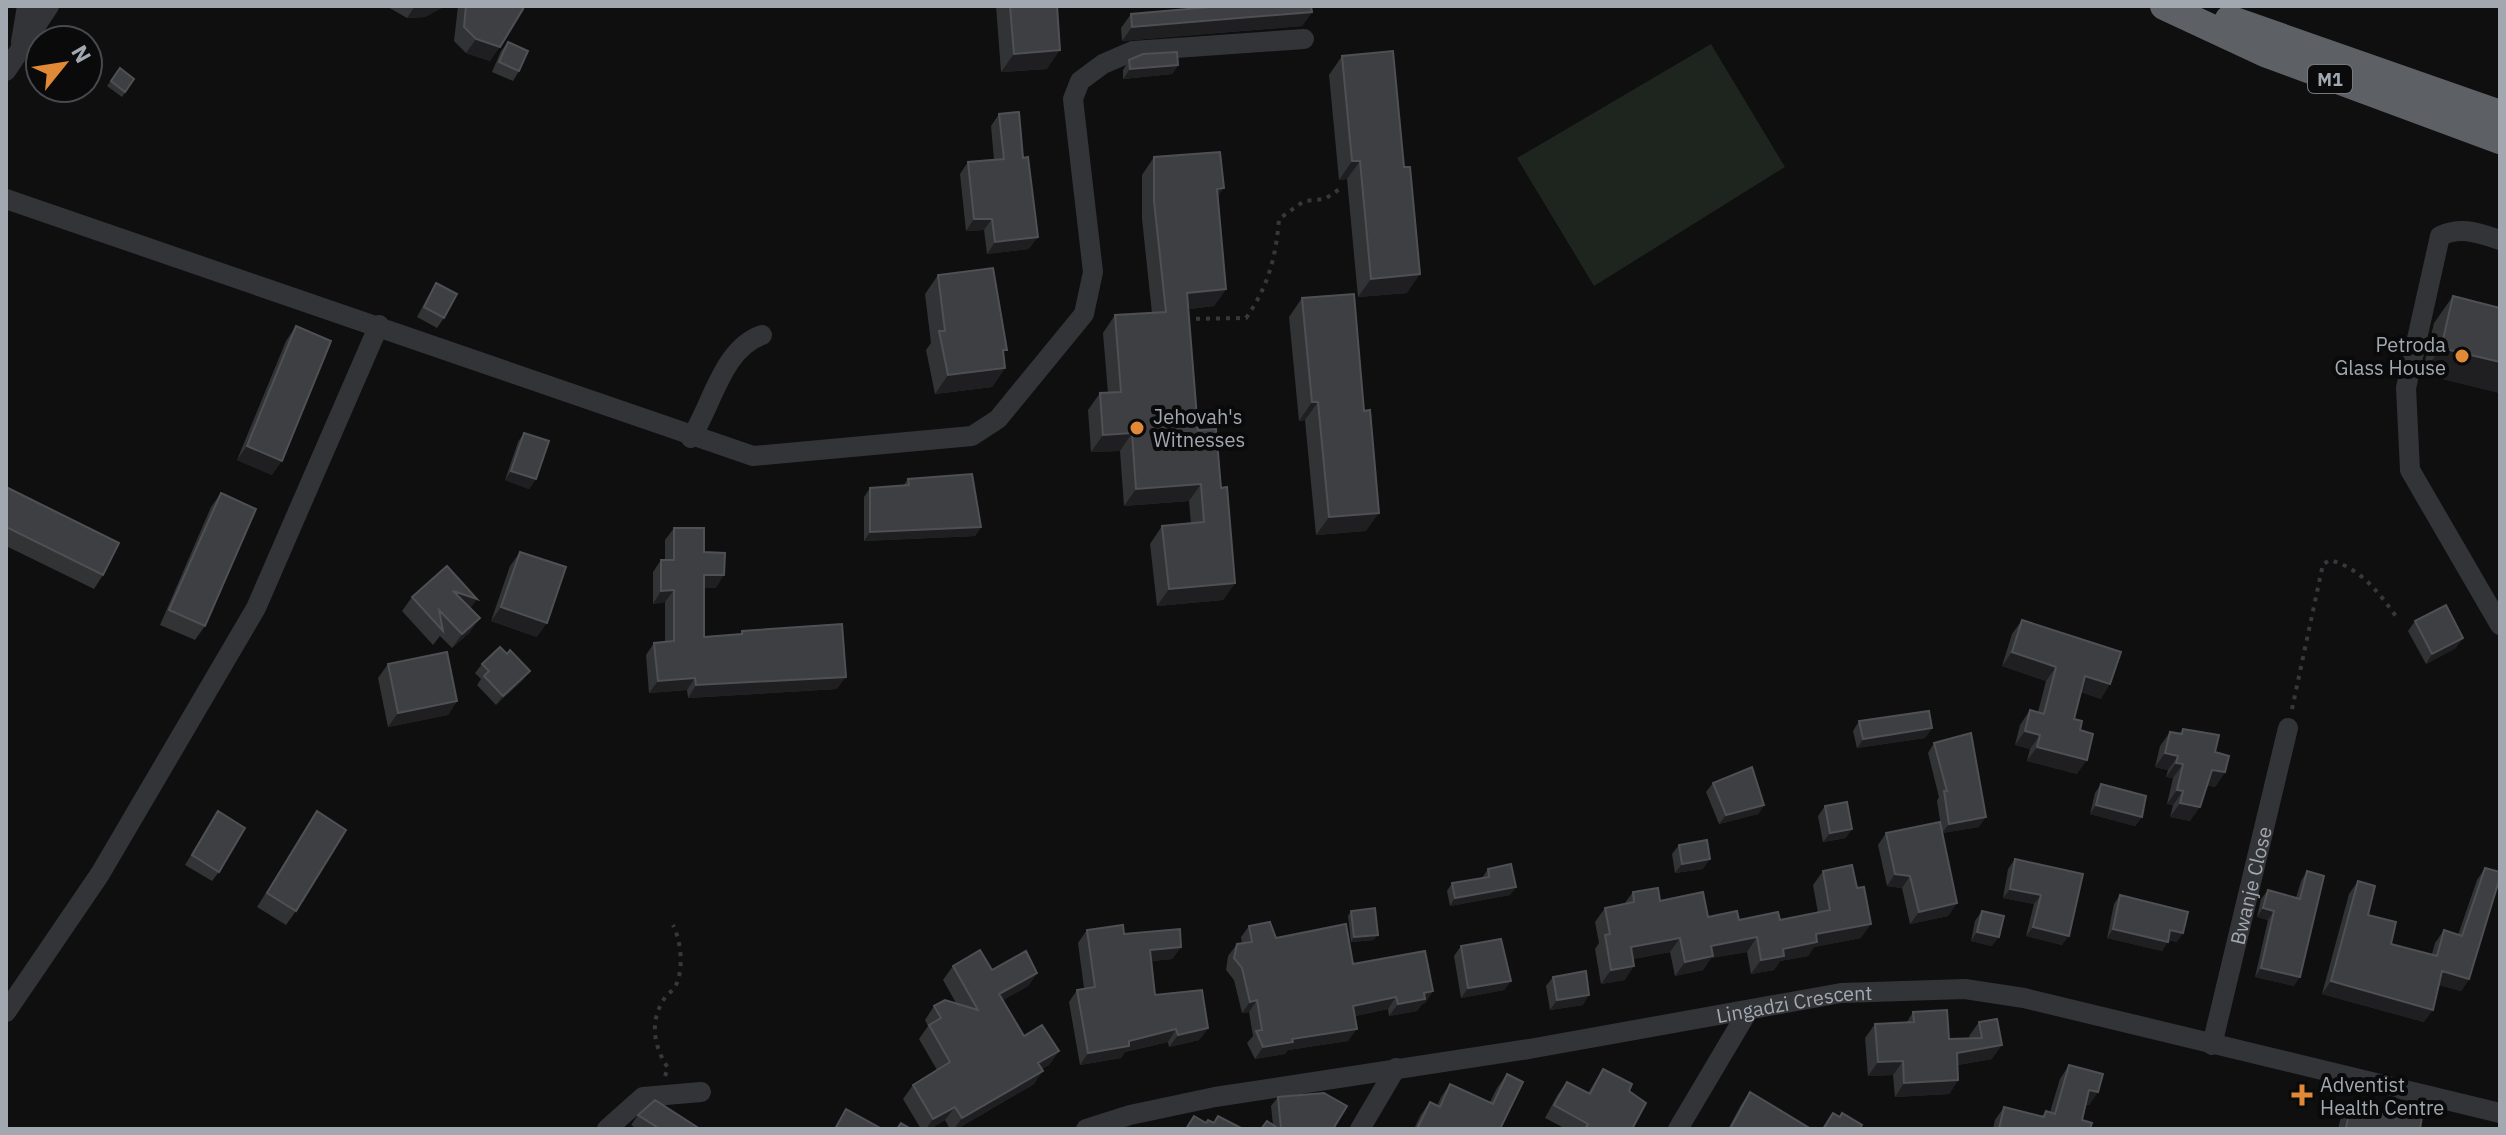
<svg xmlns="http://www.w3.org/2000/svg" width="2506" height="1135" viewBox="0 0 2506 1135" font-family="'IBM Plex Sans',sans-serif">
	<rect width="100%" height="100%" fill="#0f0f10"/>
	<path fill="#1e241e" d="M1711,44L1785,167L1594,286L1517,158Z"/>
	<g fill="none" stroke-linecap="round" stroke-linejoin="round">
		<path stroke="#36393c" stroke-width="4" stroke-dasharray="4 6" stroke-linecap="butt" d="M1186,319L1246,318C1268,287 1276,257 1279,219L1304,201L1325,199L1341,188
			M2292,709L2323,564L2330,560C2362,569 2379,593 2398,619
			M665,1076L668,1068C654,1047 649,1022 664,999C667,994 673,991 676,985C684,968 681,941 673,925"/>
		<g stroke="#323437" stroke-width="20">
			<path d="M21,42L27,6"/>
			<path d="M6,71L49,6"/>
			<path d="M6,199L753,456L972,436L998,419L1084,314L1093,272L1073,99L1080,81L1103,64L1133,51L1304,39"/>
			<path d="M2500,240C2478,233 2462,226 2440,236L2406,388L2410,470L2500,625"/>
			<path d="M691,438C712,405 723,348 762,335"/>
			<path d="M6,1012L100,874L256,608L379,325"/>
			<path id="s1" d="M2212,1045L2288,728"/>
			<path d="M607,1129L643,1097L701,1092"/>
			<path id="s2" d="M1086,1129L1130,1115L1215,1097L1529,1049L1841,993L1965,989L2024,998L2500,1113"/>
			<path d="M1360,1129L1396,1068"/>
			<path d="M1678,1129L1748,1011"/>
		</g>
		<path stroke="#5d6165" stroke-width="28" d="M2164,6L2265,53L2500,140
			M2229,19L2500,114"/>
	</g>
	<path fill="#323335" d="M386,6H445L425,17L407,18Z
		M458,6H524L490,61L466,53L454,41Z
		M996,6H1057L1047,69L1001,72Z
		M1312,12L1302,26L1122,41L1121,28L1131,14Z
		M508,42L519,71L513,81L492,72L501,51Z
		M1342,56L1404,167L1407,293L1358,297L1347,179L1339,180L1329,75Z
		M1129,60L1178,65L1172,74L1123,79V70Z
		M120,68L134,79L122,97L107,86Z
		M999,114L1029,249L987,254L984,230L966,231L960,174L968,162L994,160L991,126Z
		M1154,157L1218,197L1226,289L1214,306L1188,309L1198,430L1221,488L1235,583L1223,600L1157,606L1150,544L1162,526L1191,524L1189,501L1124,506L1120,451L1091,452L1088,410L1100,393H1108L1103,333L1115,315L1152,313L1142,219V175Z
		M938,275L1004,354L1005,368L992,387L935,394L926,350L931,343L925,294Z
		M436,283L444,318L437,328L417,317L430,293Z
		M2453,296L2500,308V393L2422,374L2434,323Z
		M1302,298L1366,531L1316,535L1305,420L1299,421L1289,317Z
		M296,326L272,475L237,460L286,341Z
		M524,433L536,479L529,489L505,480L518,442Z
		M908,479L981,527L975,536L864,541V497L870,488L903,486Z
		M6,487L103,575L94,589L6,546Z
		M221,493L205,626L195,640L160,625L211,507Z
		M674,528L704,552L716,588H704V637L740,634L742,631L837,689L688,698L687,690L649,693L646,655L654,643L665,642V602L653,604V572L661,560H665V540Z
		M520,552L537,637L491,621L510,566Z
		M412,597L477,599L470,608V632L452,648L440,636L433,645L402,611Z
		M2022,620L2101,699L2081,692L2074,719L2080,730L2077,774L2027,761L2030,749L2015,745L2020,725L2030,710L2038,712L2046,681L2002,666L2012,634Z
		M2415,621L2456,648L2426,664L2408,631Z
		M507,654L530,671L523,680L496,705L477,685L481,679L475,673L482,664Z
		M388,664L457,701L448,715L388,727L378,678Z
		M1859,721L1932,728L1925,738L1857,748L1853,731Z
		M2183,729L2215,752L2225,772L2215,787L2207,785L2190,821L2170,817L2173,805L2167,804L2173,778L2166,777L2168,770L2155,767L2160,746L2170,732L2179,734Z
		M1934,743L1979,827L1942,833L1937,801L1939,797L1928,753Z
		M1713,783L1764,805L1758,814L1719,824L1706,792Z
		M2101,784L2142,817L2135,826L2090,814L2095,793Z
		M1825,806L1846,838L1823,842L1818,816Z
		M218,811L219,872L212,881L185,865Z
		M317,811L296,911L286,925L257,907Z
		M1886,833L1957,903L1948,916L1910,924L1902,888L1887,886L1878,845Z
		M1679,845L1703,869L1675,873L1672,854Z
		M2015,859L2083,874L2062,945L2026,936L2034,904L2003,898L2008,869Z
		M2485,868L2469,979L2461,991L2439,985L2424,1022L2322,994L2349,894L2358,881L2368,915L2391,944L2432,954L2435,943L2444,930L2458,935L2477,880Z
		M1488,869L1516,887L1510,895L1450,906L1447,891L1452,883L1482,878Z
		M1823,871L1861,938L1814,947L1808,956L1780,961L1774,970L1751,974L1747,952L1711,958L1703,970L1675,976L1670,952L1633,959L1625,980L1601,984L1595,949L1599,943L1595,922L1605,908L1624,904L1633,892L1708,917L1739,920H1780L1818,913L1813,885Z
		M2307,871L2294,986L2255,977L2268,920L2257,917L2261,899L2268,890L2296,898L2301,881Z
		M2120,895L2177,942L2168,940L2162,951L2107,938L2114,904Z
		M1351,911L1374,940L1351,942L1348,916Z
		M1982,911L1992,946L1971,941L1975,921Z
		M1249,926L1276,938L1433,991L1425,1003L1422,1004L1417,1011L1389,1016L1388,1009L1355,1016L1348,1041L1288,1050L1285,1054L1255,1059L1247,1043L1253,1036L1249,1012L1242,1013L1234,980L1226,970L1228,956L1237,944H1242L1241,937Z
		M1087,930L1124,934L1181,947L1172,959L1152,961L1155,995L1208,1028L1199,1040L1169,1047L1168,1042L1125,1052L1121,1058L1080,1065L1069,1002L1077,990L1084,988L1078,943Z
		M1461,946L1511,981L1504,990L1461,998L1454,956Z
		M953,966L1037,973L1028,986L1003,1000L1024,1036L1059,1051L1049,1065L1042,1069L1034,1084L957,1129H950L945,1120L930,1129H921L903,1099L913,1085L937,1070L919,1039L928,1026L925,1020L934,1006L956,1003L943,980Z
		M1553,977L1583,1005L1550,1010L1546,986Z
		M1913,1012L1949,1039L1970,1038L1969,1036L1979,1022L1992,1059L1957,1065L1958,1080L1949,1094L1895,1097L1893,1075L1868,1076L1865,1038L1875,1024L1907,1022Z
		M2069,1065L2098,1092L2089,1105H2085L2082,1120L2090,1129H1993L1995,1120L2004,1107L2042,1116L2046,1111L2050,1112L2060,1079Z
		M1603,1069L1629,1091L1632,1129H1566L1545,1118L1558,1094L1567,1082L1588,1093Z
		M1507,1074L1500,1129H1414L1420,1116L1430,1102L1437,1106L1441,1097L1450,1084L1490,1102L1497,1088Z
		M1750,1092L1811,1129H1728L1741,1105Z
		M1278,1097L1333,1129H1261L1273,1125L1271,1106Z
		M2351,1103L2420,1129H2338L2341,1117Z
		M638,1115L700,1129H638L631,1125Z"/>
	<path fill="#1f1f21" d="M415,6H445L425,17L407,18Z
		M1312,12L1302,26L1122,41L1132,27Z
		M476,39L500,47L490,61L466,53Z
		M1060,50L1047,69L1001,72L1014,54Z
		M1178,65L1172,74L1123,79L1130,69Z
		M1352,161H1360L1347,179L1339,180Z
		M1224,188L1212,205L1217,189Z
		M974,219H992L984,230L966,231Z
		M1038,237L1029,249L987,254L995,242Z
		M1420,274L1407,293L1358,297L1371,279Z
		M1226,289L1214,306L1175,311L1187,293Z
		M2441,348L2500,362V393L2422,374Z
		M1005,368L992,387L935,394L948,375Z
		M1312,402H1318L1305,420L1299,421Z
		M1132,433L1120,451L1091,452L1103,435Z
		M247,446L282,461L272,475L237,460Z
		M511,471L536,479L529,489L505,480Z
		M1201,484L1189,501L1124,506L1136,489Z
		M1379,513L1366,531L1316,535L1329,517Z
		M981,527L975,536L864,541L870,532Z
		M704,575H724L716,588H695Z
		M1235,583L1223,600L1157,606L1169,589Z
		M674,590L665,602L653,604L661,591Z
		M453,591L477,599L467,613Z
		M501,607L547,623L537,637L491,621Z
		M480,618L470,632L452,648L462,634Z
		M2463,638L2456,648L2426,664L2432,654Z
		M2012,652L2056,667L2046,681L2002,666Z
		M530,671L523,680L496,705L503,696Z
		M2085,676L2110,684L2101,699L2075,690Z
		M846,677L837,689L688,698L696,685Z
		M695,678L687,690L649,693L658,681Z
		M457,701L448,715L388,727L398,713Z
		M1932,728L1925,738L1857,748L1863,739Z
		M2025,731L2040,735L2030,749L2015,745Z
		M2037,747L2087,760L2077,774L2027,761Z
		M2165,753L2178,756L2168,770L2155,767Z
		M2176,763L2183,764L2173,778L2166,777Z
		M2212,770L2225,772L2215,787L2202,784Z
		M2177,790L2183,791L2173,805L2167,804Z
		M2180,803L2200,807L2190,821L2170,817Z
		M1764,805L1758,814L1719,824L1726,815Z
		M2096,805L2142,817L2135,826L2090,814Z
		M1986,817L1979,827L1942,833L1949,824Z
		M1852,829L1846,838L1823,842L1830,833Z
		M1710,859L1703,869L1675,873L1682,864Z
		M1895,874L1910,876L1902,888L1887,886Z
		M1516,887L1510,895L1450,906L1455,898Z
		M2010,889L2041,895L2034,904L2003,898Z
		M1957,903L1948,916L1910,924L1919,912Z
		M2263,908L2274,911L2268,920L2257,917Z
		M1871,924L1861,938L1814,947L1808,956L1780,961L1774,970L1751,974L1761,960L1783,949L1816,934Z
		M2033,927L2069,936L2062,945L2026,936Z
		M2113,929L2168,942L2162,951L2107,938Z
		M2170,930L2183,933L2177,942L2164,939Z
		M1977,932L1999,937L1992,946L1971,941Z
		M1378,935L1374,940L1351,942L1354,937Z
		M1757,937L1747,952L1711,958L1703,970L1675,976L1685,962L1711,946Z
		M1680,938L1670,952L1621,961L1631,947Z
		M1181,947L1172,959L1142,962L1150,950Z
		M1634,966L1625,980L1601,984L1611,970Z
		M2261,968L2300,977L2294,986L2255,977Z
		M2442,971L2469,979L2461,991L2434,984Z
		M1037,973L1028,986L989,1008L999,994Z
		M1511,981L1504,990L1461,998L1468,988Z
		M2331,981L2433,1010L2424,1022L2322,994Z
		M1433,991L1425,1003L1422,1004L1417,1011L1389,1016L1398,1004L1424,993Z
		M1589,995L1583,1005L1550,1010L1557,1000Z
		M1396,997L1388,1009L1345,1018L1353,1006Z
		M1257,1000L1249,1012L1242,1013L1250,1002Z
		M1208,1028L1199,1040L1169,1047L1178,1035Z
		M1176,1029L1168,1042L1125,1052L1121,1058L1080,1065L1088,1053L1129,1041Z
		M1357,1029L1348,1041L1288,1050L1285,1054L1255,1059L1263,1047L1292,1039Z
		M2002,1045L1992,1059L1947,1067L1957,1053Z
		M1059,1051L1049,1065L1029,1077L1038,1063Z
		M1903,1061L1893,1075L1868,1076L1878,1062Z
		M1043,1071L1034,1084L957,1129H954L962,1118Z
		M1958,1080L1949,1094L1895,1097L1904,1083Z
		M2089,1090L2098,1092L2089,1105L2080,1103Z
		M955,1107L945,1120L930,1129H926L933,1119Z"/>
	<path fill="#3e3f42" stroke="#4e5054" stroke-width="2" d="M466,6H524L523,9L500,47L476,39L464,27Z
		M1010,6H1057L1060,50L1014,54Z
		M1222,6H1311L1312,12L1132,27L1131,14Z
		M508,42L528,51L519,71L499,62Z
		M1393,51L1404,167H1410L1420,274L1371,279L1360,161H1352L1342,56Z
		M1177,52L1178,65L1130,69L1129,60L1143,54Z
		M120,68L134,79L125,92L111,81Z
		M1019,112L1023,158L1028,157L1038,237L995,242L992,219H974L968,162L1004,159L999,114Z
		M1220,152L1224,188L1217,189L1226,289L1187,293L1198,430L1216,429L1221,488L1227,487L1235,583L1169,589L1162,526L1204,522L1201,484L1136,489L1132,433L1103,435L1100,393L1121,392L1115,315L1166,312L1154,201V157Z
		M993,268L1007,350H1003L1005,368L948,375L939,331H945L938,275Z
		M436,283L457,294L444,318L424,307Z
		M1354,294L1364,411L1370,410L1379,513L1329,517L1318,402H1312L1302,298Z
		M2453,296L2500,308V362L2441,348Z
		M296,326L331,341L282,461L247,446Z
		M524,433L549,441L536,479L511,471Z
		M972,474L981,527L870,532V488L909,485L908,479Z
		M6,487L119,543L103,575L6,527Z
		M221,493L256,509L205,626L169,610Z
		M674,528H704V552L725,553L724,575H704V637L742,634V631L842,624L846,677L696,685L695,678L658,681L654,643L674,641V590L661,591V560H674Z
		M520,552L566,567L547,623L501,607Z
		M447,566L477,599L453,591L480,618L462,634L439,610L443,631L412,597Z
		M2446,605L2463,638L2432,654L2415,621Z
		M2022,620L2121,652L2110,684L2085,676L2074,719L2082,721L2080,730L2093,734L2087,760L2037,747L2040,735L2025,731L2030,710L2044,714L2056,667L2012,652Z
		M500,647L507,654L510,650L530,671L503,696L484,676L489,671L482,664Z
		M447,652L457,701L398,713L388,664Z
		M1929,711L1932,728L1863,739L1859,721Z
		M2183,729L2219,735L2215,752L2229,756L2225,772L2212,770L2200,807L2180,803L2183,791L2177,790L2183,764L2176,763L2178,756L2165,753L2170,732L2182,734Z
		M1971,733L1986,817L1949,824L1944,791H1947L1934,743Z
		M1752,767L1764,805L1726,815L1713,783Z
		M2101,784L2146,796L2142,817L2096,805Z
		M1847,802L1852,829L1830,833L1825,806Z
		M218,811L245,828L219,872L192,855Z
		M317,811L346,830L296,911L267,893Z
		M1940,822L1957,903L1919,912L1910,876L1895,874L1886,833Z
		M1707,840L1710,859L1682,864L1679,845Z
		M2015,859L2083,874L2069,936L2033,927L2041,895L2010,889Z
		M1511,864L1516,887L1455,898L1452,883L1489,877L1488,869Z
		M1852,865L1857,888L1864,887L1871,924L1816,934L1817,942L1783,949L1784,956L1761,960L1757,937L1711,946L1713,956L1685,962L1680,938L1631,947L1634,966L1611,970L1605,935L1610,934L1605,908L1634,902L1633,892L1658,888L1660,901L1703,892L1708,917L1737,911L1739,920L1778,912L1780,920L1830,910L1823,871Z
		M2485,868L2500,872V877L2469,979L2442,971L2433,1010L2331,981L2358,881L2375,886L2368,915L2396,922L2391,944L2437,956L2444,930L2462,936Z
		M2307,871L2324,876L2300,977L2261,968L2274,911L2263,908L2268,890L2300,899Z
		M2120,895L2188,912L2183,933L2170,930L2168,942L2113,929Z
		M1375,908L1378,935L1354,937L1351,911Z
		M1982,911L2004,916L1999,937L1977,932Z
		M1270,922L1276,938L1346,924L1353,964L1425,951L1433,991L1424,993L1425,999L1398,1004L1396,997L1353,1006L1357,1029L1292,1039L1293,1042L1263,1047L1256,1031L1262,1030L1257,1000L1250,1002L1242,968L1234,958L1237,944L1252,942L1249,926Z
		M1123,925L1124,934L1180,929L1181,947L1150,950L1155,995L1202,990L1208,1028L1178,1035L1176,1029L1129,1041V1046L1088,1053L1077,990L1095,987L1087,930Z
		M1501,939L1511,981L1468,988L1461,946Z
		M980,950L992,970L1026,951L1037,973L999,994L1024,1036L1042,1025L1059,1051L1038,1063L1043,1071L962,1118L955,1107L933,1119L913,1085L950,1062L929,1025L941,1018L934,1006L945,1000L978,1010L953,966Z
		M1586,971L1589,995L1557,1000L1553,977Z
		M1947,1010L1949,1039L1982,1038L1979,1022L1997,1019L2002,1045L1957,1053L1958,1080L1904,1083L1903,1061L1878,1062L1875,1024L1914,1022L1913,1012Z
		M2069,1065L2103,1074L2098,1092L2089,1090L2082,1120L2092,1123L2090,1129H1999L2004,1107L2044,1117L2046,1111L2055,1114Z
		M1603,1069L1632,1084L1629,1091L1646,1103L1632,1129H1585L1588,1124L1554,1105L1567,1082L1590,1094Z
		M1507,1074L1523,1082L1500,1129H1417L1430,1102L1440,1107L1450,1084L1493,1104Z
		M1750,1092L1811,1129H1730Z
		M1324,1093L1347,1106L1333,1129H1281L1278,1097Z
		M655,1100L700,1129H660L638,1115Z
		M2351,1103L2422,1117L2420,1129L2346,1128Z
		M846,1109L882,1129H835Z
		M1833,1113L1840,1117L1842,1113L1862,1125L1860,1129H1823Z
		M1194,1116L1206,1123L1208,1120L1214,1123L1218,1116L1243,1129H1186Z
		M1267,1121L1279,1129H1261Z
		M901,1123L911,1129H897Z"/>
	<g fill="#e08937" stroke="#0a0a0b" stroke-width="3">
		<circle cx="2462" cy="356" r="8"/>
		<circle cx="1137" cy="428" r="8"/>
		<path d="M2298 1083h8v8h8v8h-8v8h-8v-8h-8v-8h8z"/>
	</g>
	<g text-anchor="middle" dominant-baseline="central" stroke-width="8" stroke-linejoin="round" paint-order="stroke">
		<rect fill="#0a0a0b" stroke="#74797e" stroke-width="2" x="2308" y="65" width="44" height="28" rx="6"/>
		<g font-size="18" font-weight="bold" fill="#a1a8b0">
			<text x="2330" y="79">M1</text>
		</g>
		<g font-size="20" fill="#a1a8b0" stroke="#0a0a0b" text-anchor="start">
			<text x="2446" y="344" text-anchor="end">Petroda<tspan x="2446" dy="23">Glass House</tspan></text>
			<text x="1153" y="416">Jehovah's<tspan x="1153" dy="23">Witnesses</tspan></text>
			<text x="2320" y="1084">Adventist<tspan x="2320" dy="23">Health Centre</tspan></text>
		</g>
		<g font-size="20" fill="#a1a8b0" stroke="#0a0a0b">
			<text stroke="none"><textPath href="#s1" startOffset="164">Bwanje Close</textPath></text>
			<text stroke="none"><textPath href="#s2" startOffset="720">Lingadzi Crescent</textPath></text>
		</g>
	</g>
	<rect width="2506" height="1135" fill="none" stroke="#a1a8b0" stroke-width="16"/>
	<g transform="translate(64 64) rotate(60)"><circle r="38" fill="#0a0a0b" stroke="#46494d" stroke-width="2"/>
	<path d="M0-6L14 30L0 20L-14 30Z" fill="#e08937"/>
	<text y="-12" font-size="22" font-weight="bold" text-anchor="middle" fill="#a1a8b0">N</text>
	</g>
</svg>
